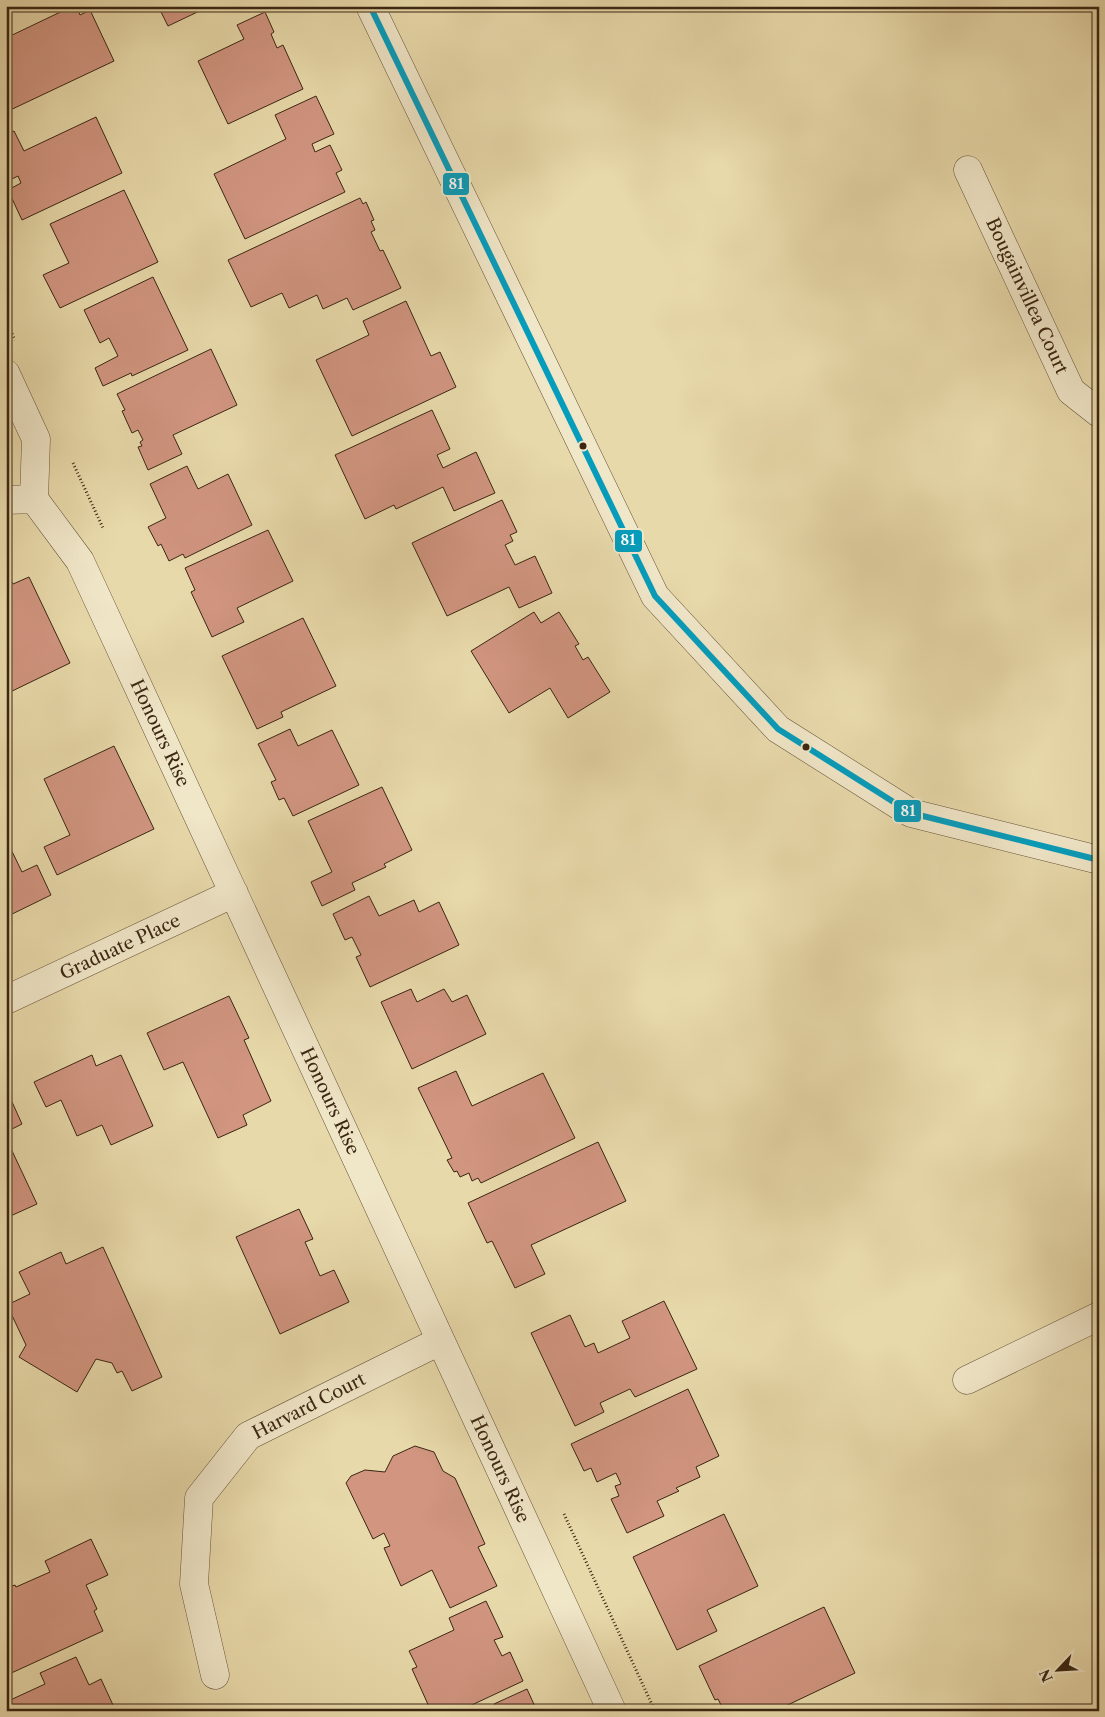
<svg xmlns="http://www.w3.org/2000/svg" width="1105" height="1717" viewBox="0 0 1105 1717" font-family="'Libre Caslon Text',serif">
	<rect width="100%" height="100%" fill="#e8d9aa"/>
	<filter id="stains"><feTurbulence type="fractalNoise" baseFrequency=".004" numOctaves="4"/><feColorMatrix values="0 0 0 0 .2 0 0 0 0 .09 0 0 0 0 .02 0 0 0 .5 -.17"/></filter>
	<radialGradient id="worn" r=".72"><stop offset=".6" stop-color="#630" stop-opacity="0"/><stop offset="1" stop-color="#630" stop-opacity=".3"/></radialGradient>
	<path fill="#d19580" stroke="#3a2612" d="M73,6H76L80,15L90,10L114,61L6,112V38Z
		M158,6H210L168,26Z
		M265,12L274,32L271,34L277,48L283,45L303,89L228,124L198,61L244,39L237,25Z
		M316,96L334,134L312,144L315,152L330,145L342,170L336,173L345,192L245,239L214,174L286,139L275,115Z
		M96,117L122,173L22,220L8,190L21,183L18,176L6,182V135L14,131L24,151Z
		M124,190L158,262L60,308L43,275L69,263L50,224Z
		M360,198L363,204L366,202L374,220L371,221L375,230L371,232L380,251L383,250L401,288L353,310L347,298L323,309L317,295L289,308L282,293L251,307L228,260Z
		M153,277L188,350L132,376L131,373L103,386L95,368L118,356L109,338L100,343L84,310Z
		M406,301L431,356L440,352L456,387L352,436L316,360L369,335L363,321Z
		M211,349L237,405L173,435L182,454L148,470L138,447L142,446L140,442L143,440L138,430L132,433L122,411L125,410L117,394Z
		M432,410L450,449L437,455L443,468L476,452L495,493L454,511L443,487L396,509L394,505L365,519L335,455Z
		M187,466L198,489L228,474L252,525L185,558L183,554L169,561L161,544L158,546L148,527L166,518L150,484Z
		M502,500L517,532L510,535L513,541L505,545L515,565L535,556L552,593L519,608L509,587L447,616L412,543Z
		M268,530L293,581L237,608L244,622L212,637L191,592L195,590L185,568Z
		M29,577L70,663L6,694V582L11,580L13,584Z
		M534,612L541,623L559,612L579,644L575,646L583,660L588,657L610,692L568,718L550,688L509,713L471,651Z
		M303,618L336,686L281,712L283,717L257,729L222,656Z
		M290,729L298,746L332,730L359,785L293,816L284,798L279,800L271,782L276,780L258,744Z
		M114,746L154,829L57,875L44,847L70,835L44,779Z
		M382,787L412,850L384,864L386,867L352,883L355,890L322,906L311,882L332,872L308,821Z
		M6,839L22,872L37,865L51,895L6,917Z
		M369,896L379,916L414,900L419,912L439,902L459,945L370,987L356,957L361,955L352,937L345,940L333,914Z
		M411,989L417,1002L444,989L452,1002L467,995L486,1034L412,1069L381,1002Z
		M229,996L249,1038L244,1040L271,1101L243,1115L247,1125L218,1138L183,1062L164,1070L147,1033Z
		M92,1055L96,1066L121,1055L153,1126L111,1145L102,1125L77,1136L61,1100L46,1107L34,1082Z
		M456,1071L472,1106L543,1073L575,1138L481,1183L478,1178L472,1181L469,1173L460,1177L457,1171L454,1172L447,1160L452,1158L418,1088Z
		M8,1093L22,1124L6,1132V1094Z
		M6,1138L37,1204L6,1218Z
		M598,1142L626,1201L531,1245L545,1274L515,1288L492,1241L487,1243L468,1203Z
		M299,1209L313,1239L305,1242L320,1276L334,1270L349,1302L280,1334L236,1237Z
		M103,1247L162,1377L132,1391L122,1371L117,1373L112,1363L96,1359L77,1392L19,1357L26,1345L7,1305L30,1294L19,1272L61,1252L66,1264Z
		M664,1301L697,1369L635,1397L630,1389L600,1403L604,1412L575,1426L531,1333L570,1315L585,1347L594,1343L598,1353L630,1338L622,1321Z
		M688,1389L719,1456L696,1467L700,1477L676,1488L679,1491L657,1501L664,1516L627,1533L611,1499L619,1496L615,1486L621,1484L616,1473L597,1482L591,1468L584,1471L571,1444Z
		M415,1446L434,1452L443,1471L455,1478L485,1544L478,1547L497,1586L450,1608L432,1570L401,1586L384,1548L390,1546L384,1533L373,1539L346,1483L351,1476L365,1470L385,1472L393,1456Z
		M724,1514L758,1586L707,1610L717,1631L677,1650L633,1557Z
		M91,1539L108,1575L86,1585L97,1609L94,1611L103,1631L7,1675L6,1588L15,1585L16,1587L50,1572L45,1561Z
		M486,1601L503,1637L494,1640L502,1656L510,1652L523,1681L459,1711H431L412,1669L417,1667L409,1651L454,1630L449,1618Z
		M824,1607L855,1673L775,1711H724L718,1699L715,1700L699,1666Z
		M76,1657L89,1685L101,1679L113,1705L106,1708L108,1711H6V1702L45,1684L40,1673Z
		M527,1689L537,1711H497L494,1704Z"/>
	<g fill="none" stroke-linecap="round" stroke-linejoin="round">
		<defs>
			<path id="minor" d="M370,6L655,596L778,729L911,813L1099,860
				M968,170L1071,391L1099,413
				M6,374L36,439L34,499
				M6,500L34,499L80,561L612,1711
				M6,1000L234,893
				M967,1380L1099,1316
				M215,1675L194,1584L199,1498L248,1436L440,1341"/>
		</defs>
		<use href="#minor" stroke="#665338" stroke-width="29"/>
		<path stroke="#3a2612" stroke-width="3" stroke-dasharray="1 2.5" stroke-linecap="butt" d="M6,321L15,340
			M73,463L103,528
			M564,1514L655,1711"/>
		<use href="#minor" stroke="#f0e6c8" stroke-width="28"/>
		<defs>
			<path id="bus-1" d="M370,6L655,596L778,729L911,813L1099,860"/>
		</defs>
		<use href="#bus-1" stroke="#f0e6c8" stroke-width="10"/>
		<use href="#bus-1" stroke="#069cbb" stroke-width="6"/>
	</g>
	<g fill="#3a2612" stroke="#f0e6c8" stroke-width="2">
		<circle cx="583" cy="446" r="4.5"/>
		<circle cx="806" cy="747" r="4.5"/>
	</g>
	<g text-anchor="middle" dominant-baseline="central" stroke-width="4" stroke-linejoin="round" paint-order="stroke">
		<g font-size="18" fill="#3a2612" stroke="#f0e6c8">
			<text transform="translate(1027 296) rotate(65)">Bougainvillea Court</text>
			<text transform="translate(160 733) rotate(65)">Honours Rise</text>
			<text transform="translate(120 947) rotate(-25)">Graduate Place</text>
			<text transform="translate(330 1101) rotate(65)">Honours Rise</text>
			<text transform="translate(309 1406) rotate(-27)">Harvard Court</text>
			<text transform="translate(500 1469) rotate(65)">Honours Rise</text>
		</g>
	</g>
	<g stroke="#f0e6c8" stroke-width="2">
		<rect x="442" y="172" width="28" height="24" rx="5" fill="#069cbb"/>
		<rect x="614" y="529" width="29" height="24" rx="5" fill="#069cbb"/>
		<rect x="893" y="799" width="29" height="24" rx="5" fill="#069cbb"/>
	</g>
	<g font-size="14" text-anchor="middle" font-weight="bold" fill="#fff">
		<text x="456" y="189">81</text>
		<text x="628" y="545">81</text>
		<text x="908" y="816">81</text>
	</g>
	<rect width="1105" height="1717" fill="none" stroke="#e8d9aa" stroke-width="25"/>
	<rect x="8" y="8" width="1090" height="1702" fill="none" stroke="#3a2612" stroke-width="2.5"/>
	<rect x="12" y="12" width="1080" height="1692" fill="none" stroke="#3a2612"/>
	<g transform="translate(1058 1670) rotate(245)" stroke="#f0e6c8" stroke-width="4" paint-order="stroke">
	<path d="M0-4L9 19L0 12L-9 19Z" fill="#3a2612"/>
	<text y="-8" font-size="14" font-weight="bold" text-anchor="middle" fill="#3a2612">N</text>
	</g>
	<rect width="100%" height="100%" filter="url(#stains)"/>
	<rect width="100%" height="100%" fill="url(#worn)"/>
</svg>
